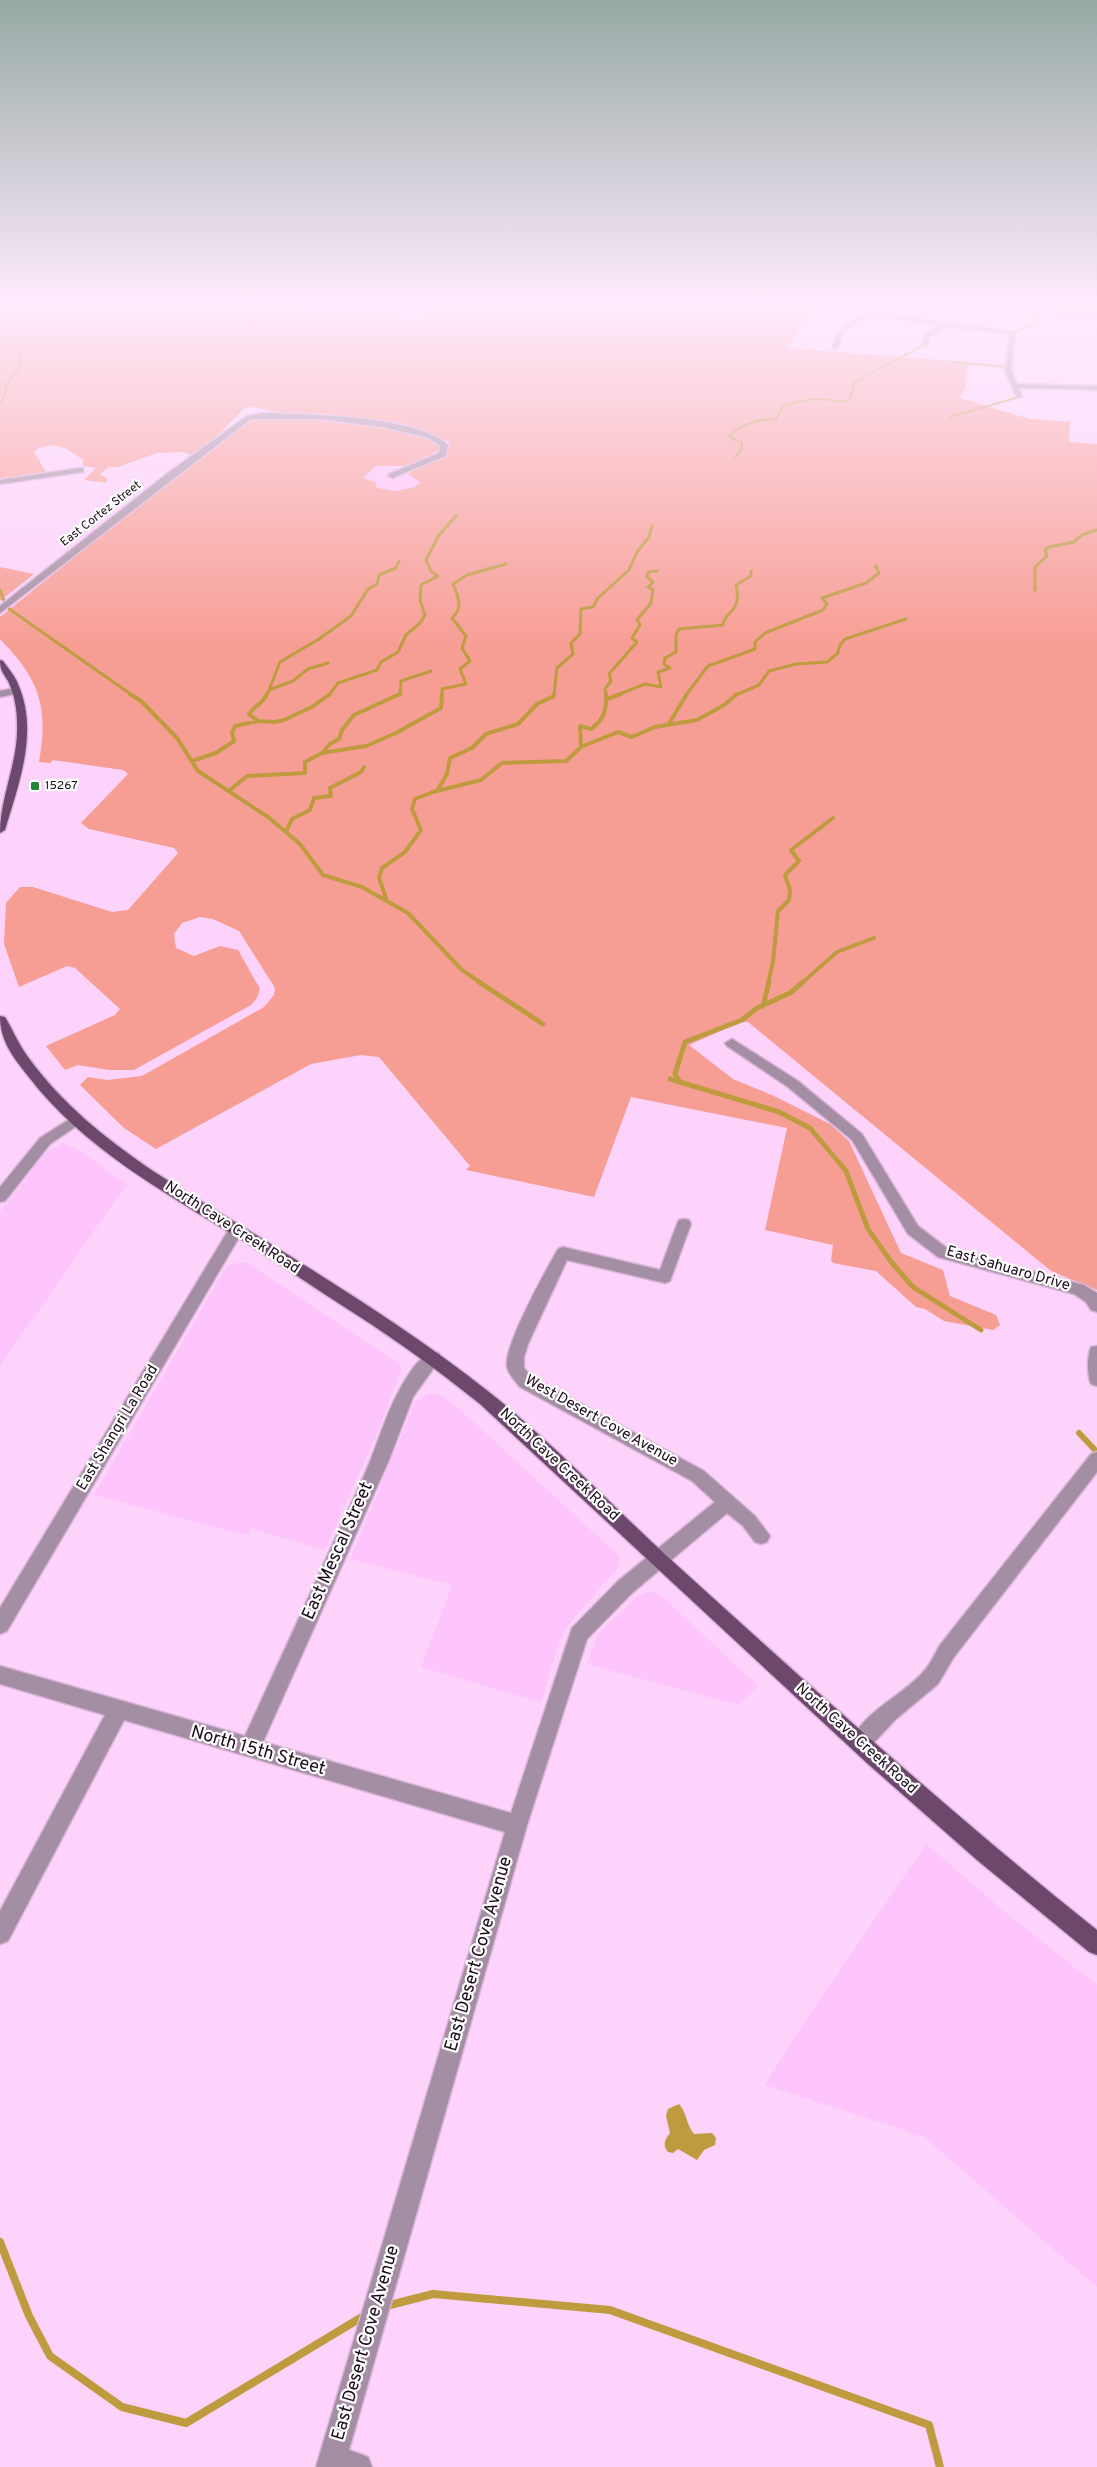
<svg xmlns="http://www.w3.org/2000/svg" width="1097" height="2467" viewBox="0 0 1097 2467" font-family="Overpass,sans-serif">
	<rect width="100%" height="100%" fill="#fdd3fb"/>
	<path fill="#fec4fc" d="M376,466L412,468L437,484L405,498L357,494L371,480L363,479Z
		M63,1143L77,1149L128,1185L116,1199L0,1366V1212L46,1152Z
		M240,1262L247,1263L399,1364L401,1370L378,1431L325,1550L251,1528L247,1535L94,1495L223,1272L228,1266Z
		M430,1393L442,1396L465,1414L619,1556L617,1569L568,1625L560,1639L541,1702L421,1667L452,1585L350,1559L415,1402Z
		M648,1592L656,1593L665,1599L758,1686L739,1705L587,1664L598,1634L638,1596Z
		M926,1844L1007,1914L1097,1985V2287L923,2136L765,2085L800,2029Z"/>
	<path fill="#f79e94" d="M0,301H198L408,318H423L446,301H839L805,318L788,348L964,362L968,366L965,388L960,398L1030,419L1070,422L1069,442L1097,444V1290L1051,1271L748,1022H740L689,1045L733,1079L774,1096L830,1124L849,1141L901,1253L943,1270L950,1296L996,1315L1000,1325L993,1330L944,1321L925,1309L916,1307L876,1271L833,1263L831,1260L833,1245L765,1230L787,1128L631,1097L594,1197L466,1170L470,1166L379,1057L361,1055L311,1064L156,1149L124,1128L80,1085L88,1077L107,1080L142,1076L264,1007L274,995L275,988L239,931L213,919L200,917L182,923L174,934L176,948L194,956L220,946L238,950L260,989L257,998L251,1005L134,1070H109L78,1065L65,1070L46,1046L115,1015L120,1009L75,968L67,966L19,987L4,944L6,903L20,887H33L112,912L128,910L178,853L174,848L89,829L81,823L128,774L123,770L53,760L50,763L39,762C49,706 39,679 0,639V617L184,469L255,417L365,422L436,441L440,446L438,451L406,466H376L363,478L375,482L377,488L395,491L415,487L420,482L408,474C421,463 440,460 450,447L448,441L363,418L291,416L255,407L245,408L204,449L193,455L182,452L157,453L118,467H109L100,474L108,480L106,483L84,480L96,468L83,466V460C67,448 52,439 33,452C40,459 41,465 46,472L0,481Z
		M0,567L34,574L0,601Z"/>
	<path fill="#bf9b40" d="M983,301H1097L1093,308L1088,310L981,302Z
		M679,2104C687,2113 686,2124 694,2134L712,2133L716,2138L715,2145L704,2150L697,2160L678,2149L673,2153L668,2152C662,2145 665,2139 670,2133L666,2116L668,2109Z"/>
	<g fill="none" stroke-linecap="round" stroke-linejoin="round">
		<path stroke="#bf9b40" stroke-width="2" d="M1087,307L1097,308
			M0,332L18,349L22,364L6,384L5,396L0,403
			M1013,333L1036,323L1038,311L1049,306
			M953,362L1007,367
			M950,417L1019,397
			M735,457L742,449V443L729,436C742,423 758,420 776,419L783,406C794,403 806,399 818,399C829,399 837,403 849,401L855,382L924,345"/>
		<path stroke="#bf9b40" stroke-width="3" d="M0,590L6,606L12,611L132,695
			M1035,590V567L1047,556L1045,550L1049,547L1074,542L1082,535L1097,530
			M269,690L293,681L308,669L328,663
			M267,695L280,662L319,639L351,616L368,589L377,584L379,575L396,568L399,561
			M329,695L338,683L377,670L381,662L398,652L406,635L421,622L425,615L420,600L421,585L438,576L431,571L426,560L439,535L456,516
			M400,695L401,681L431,671
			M442,695V689L466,684L460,669L470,661L462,648L466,636L452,618C464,608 458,597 453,584L467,575L506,564
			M554,695L557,668L573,654L571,643L580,634L581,609L593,607L598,598L629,570L637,552L649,537L652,526
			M606,695L605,689L611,681L609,674L637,642L632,638L640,625L637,620L651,603L653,590L648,587L653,582L647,577L648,572L657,571
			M617,695L645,684L661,687L658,672L670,668L664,664L665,658L676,652V635L679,629L723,625C723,613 743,612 736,585L751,576V571
			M686,695L708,666L755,649V642L765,633L823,610L827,604L822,598L866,583L879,573L876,566
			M736,695L759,685L769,671L796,664L827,662L838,653L840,645L845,639L906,619"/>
		<path stroke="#bf9b40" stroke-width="4" d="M130,694L141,701L177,738L198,771L268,817L300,844L323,875L362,887L408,913L462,970L481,983
			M607,699L621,694
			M258,721L249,714C255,705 263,704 267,694
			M668,725L687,694
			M581,747L580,726L591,729C604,720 607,709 606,694
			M322,753L330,744L339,739L342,730L354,715L400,694
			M192,761L216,753L234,741L232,733L235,726L258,721L275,722L284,720L312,707L330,694
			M229,791L247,776L305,773V762L322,753L366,746L396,733L441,708L442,694
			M437,791L447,774L450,758L472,748L486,734L518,724L537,704L554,696V694
			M286,832L292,819L310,810L314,798L331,796L330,788L361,772L364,767
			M386,898L379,878L382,868L405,852L421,830L412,809L415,799L433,792L481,780L502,763L566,761L581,747L618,732L632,737L655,727L697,720L724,705L737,694
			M768,983L773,962L778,911L789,900L790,890L785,875L799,861L791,850L833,818
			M802,983L837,952L874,938"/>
		<path stroke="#bf9b40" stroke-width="5" d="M479,982L543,1024
			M763,1006L769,982
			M670,1079L779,1112L810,1128L846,1171L868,1229L892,1263L913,1287L981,1330
			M680,1082L675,1074L685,1042L742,1020L757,1008L790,993L803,982"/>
		<path stroke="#bf9b40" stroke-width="6" d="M1079,1433L1097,1452"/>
		<path stroke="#bf9b40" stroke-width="8" d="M0,2242L29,2316L50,2356L122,2407L186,2423L367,2314
			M386,2306L433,2294L610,2310L929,2425L940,2467"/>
		<defs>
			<path id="minor" d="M375,301H404L401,303Z
				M889,301H896L878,311L946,323L1015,332L1011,371L1017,384L1097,386V390L1019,388L1022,397L1017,398L1005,371L1010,334L947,327L930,337L927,345L924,347L921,345L925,335L940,326L873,314L852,325L844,333L837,349H833C833,323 869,312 889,301Z
				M953,301L1097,313V317L998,309Z
				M265,413C308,414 417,416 448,445L445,456L392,478L388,476L389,474L439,453L440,446L429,438L382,427L319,419H251L0,613V606L168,473L247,416Z
				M80,468H83V472L0,484V480Z
				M16,688L19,689V693L0,697V691Z
				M732,1039L798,1081L862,1134L918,1226L948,1249L1084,1285L1097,1293V1312L1091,1310L1086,1302L1074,1294L938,1257L908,1234L852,1140L788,1087L727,1046L725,1043Z
				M76,1115L83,1120L81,1123L50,1144L5,1201L0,1202V1187L40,1138Z
				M684,1219L689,1220L691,1224L670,1281L665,1283L567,1260L528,1344L524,1357V1368L532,1377L704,1471L755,1516L770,1536L767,1542L761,1544L755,1542L743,1526L727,1513L632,1593L587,1639L527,1825L349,2450L368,2457L372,2467H316L505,1832L124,1720L8,1941L0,1944V1911L105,1715L0,1684V1666L245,1736C284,1651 323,1566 362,1480C376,1451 384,1417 400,1389C407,1377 422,1348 439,1353L441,1358L413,1397L389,1460L263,1742L511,1813L572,1628L618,1581L715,1502L692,1481L520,1387C515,1381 509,1375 507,1367C503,1347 546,1270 558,1249L563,1247L660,1270L677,1224L679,1220Z
				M236,1225L241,1226L243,1230L241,1234L7,1631L0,1634V1608L231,1226Z
				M1097,1346V1386L1091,1384C1087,1375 1087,1356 1091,1347Z
				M1097,1452V1472L954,1657L938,1684L896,1719L867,1750L860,1753L853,1750L850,1743C863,1711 904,1695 924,1671C931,1664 935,1653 940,1645L1091,1454Z"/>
			<path id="major" d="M0,660L3,661C8,668 15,676 18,684C39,731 19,783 5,830L0,833C0,796 19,761 17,723C17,709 14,693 8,681C3,673 0,670 0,660Z
				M0,1016L5,1017C13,1030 19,1045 28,1057C62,1104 106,1139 153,1171C266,1243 384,1309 489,1392C553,1443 609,1503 669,1558C809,1685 949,1812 1097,1930V1955L1089,1952L977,1860L868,1764L480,1404C433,1366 383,1331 332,1299C301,1279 271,1258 240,1239C164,1192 83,1148 28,1076C13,1057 0,1041 0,1016Z"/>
		</defs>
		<use href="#minor" stroke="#d9b3d7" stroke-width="3"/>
		<use href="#major" stroke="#d9b3d7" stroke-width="3"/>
		<use href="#minor" fill="#a48ea3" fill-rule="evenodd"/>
		<use href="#major" fill="#6d486d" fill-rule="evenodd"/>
	</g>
	<linearGradient id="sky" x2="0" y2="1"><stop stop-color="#97aaa5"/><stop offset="0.47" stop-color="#feebfd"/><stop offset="1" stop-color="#feebfd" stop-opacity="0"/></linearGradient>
	<rect width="1097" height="646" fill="url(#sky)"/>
	<rect fill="#238539" stroke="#fff" stroke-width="2" x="30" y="781" width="10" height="10" rx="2.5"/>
	<g text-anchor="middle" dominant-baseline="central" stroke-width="4.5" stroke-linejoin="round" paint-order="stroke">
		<g font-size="12" fill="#1a091a" stroke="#fff">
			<text transform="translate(101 514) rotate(-38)">East Cortez Street</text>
		</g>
		<g font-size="12" fill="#1a091a" stroke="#fff" text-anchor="start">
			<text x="45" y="786">15267</text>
		</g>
		<g font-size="15" fill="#1a091a" stroke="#fff">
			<text transform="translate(232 1228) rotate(33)">North Cave Creek Road</text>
			<text transform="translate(1008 1269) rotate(16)">East Sahuaro Drive</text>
			<text transform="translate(601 1421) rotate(29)">West Desert Cove Avenue</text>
			<text transform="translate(118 1428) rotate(-59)">East Shangri La Road</text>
			<text transform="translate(559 1465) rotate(43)">North Cave Creek Road</text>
			<text transform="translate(856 1739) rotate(42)">North Cave Creek Road</text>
		</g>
		<g font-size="18" fill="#1a091a" stroke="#fff">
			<text transform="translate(338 1551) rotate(-66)">East Mescal Street</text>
			<text transform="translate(258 1751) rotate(16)">North 15th Street</text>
			<text transform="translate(479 1954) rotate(-74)">East Desert Cove Avenue</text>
			<text transform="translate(366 2343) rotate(-74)">East Desert Cove Avenue</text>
		</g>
	</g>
</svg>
